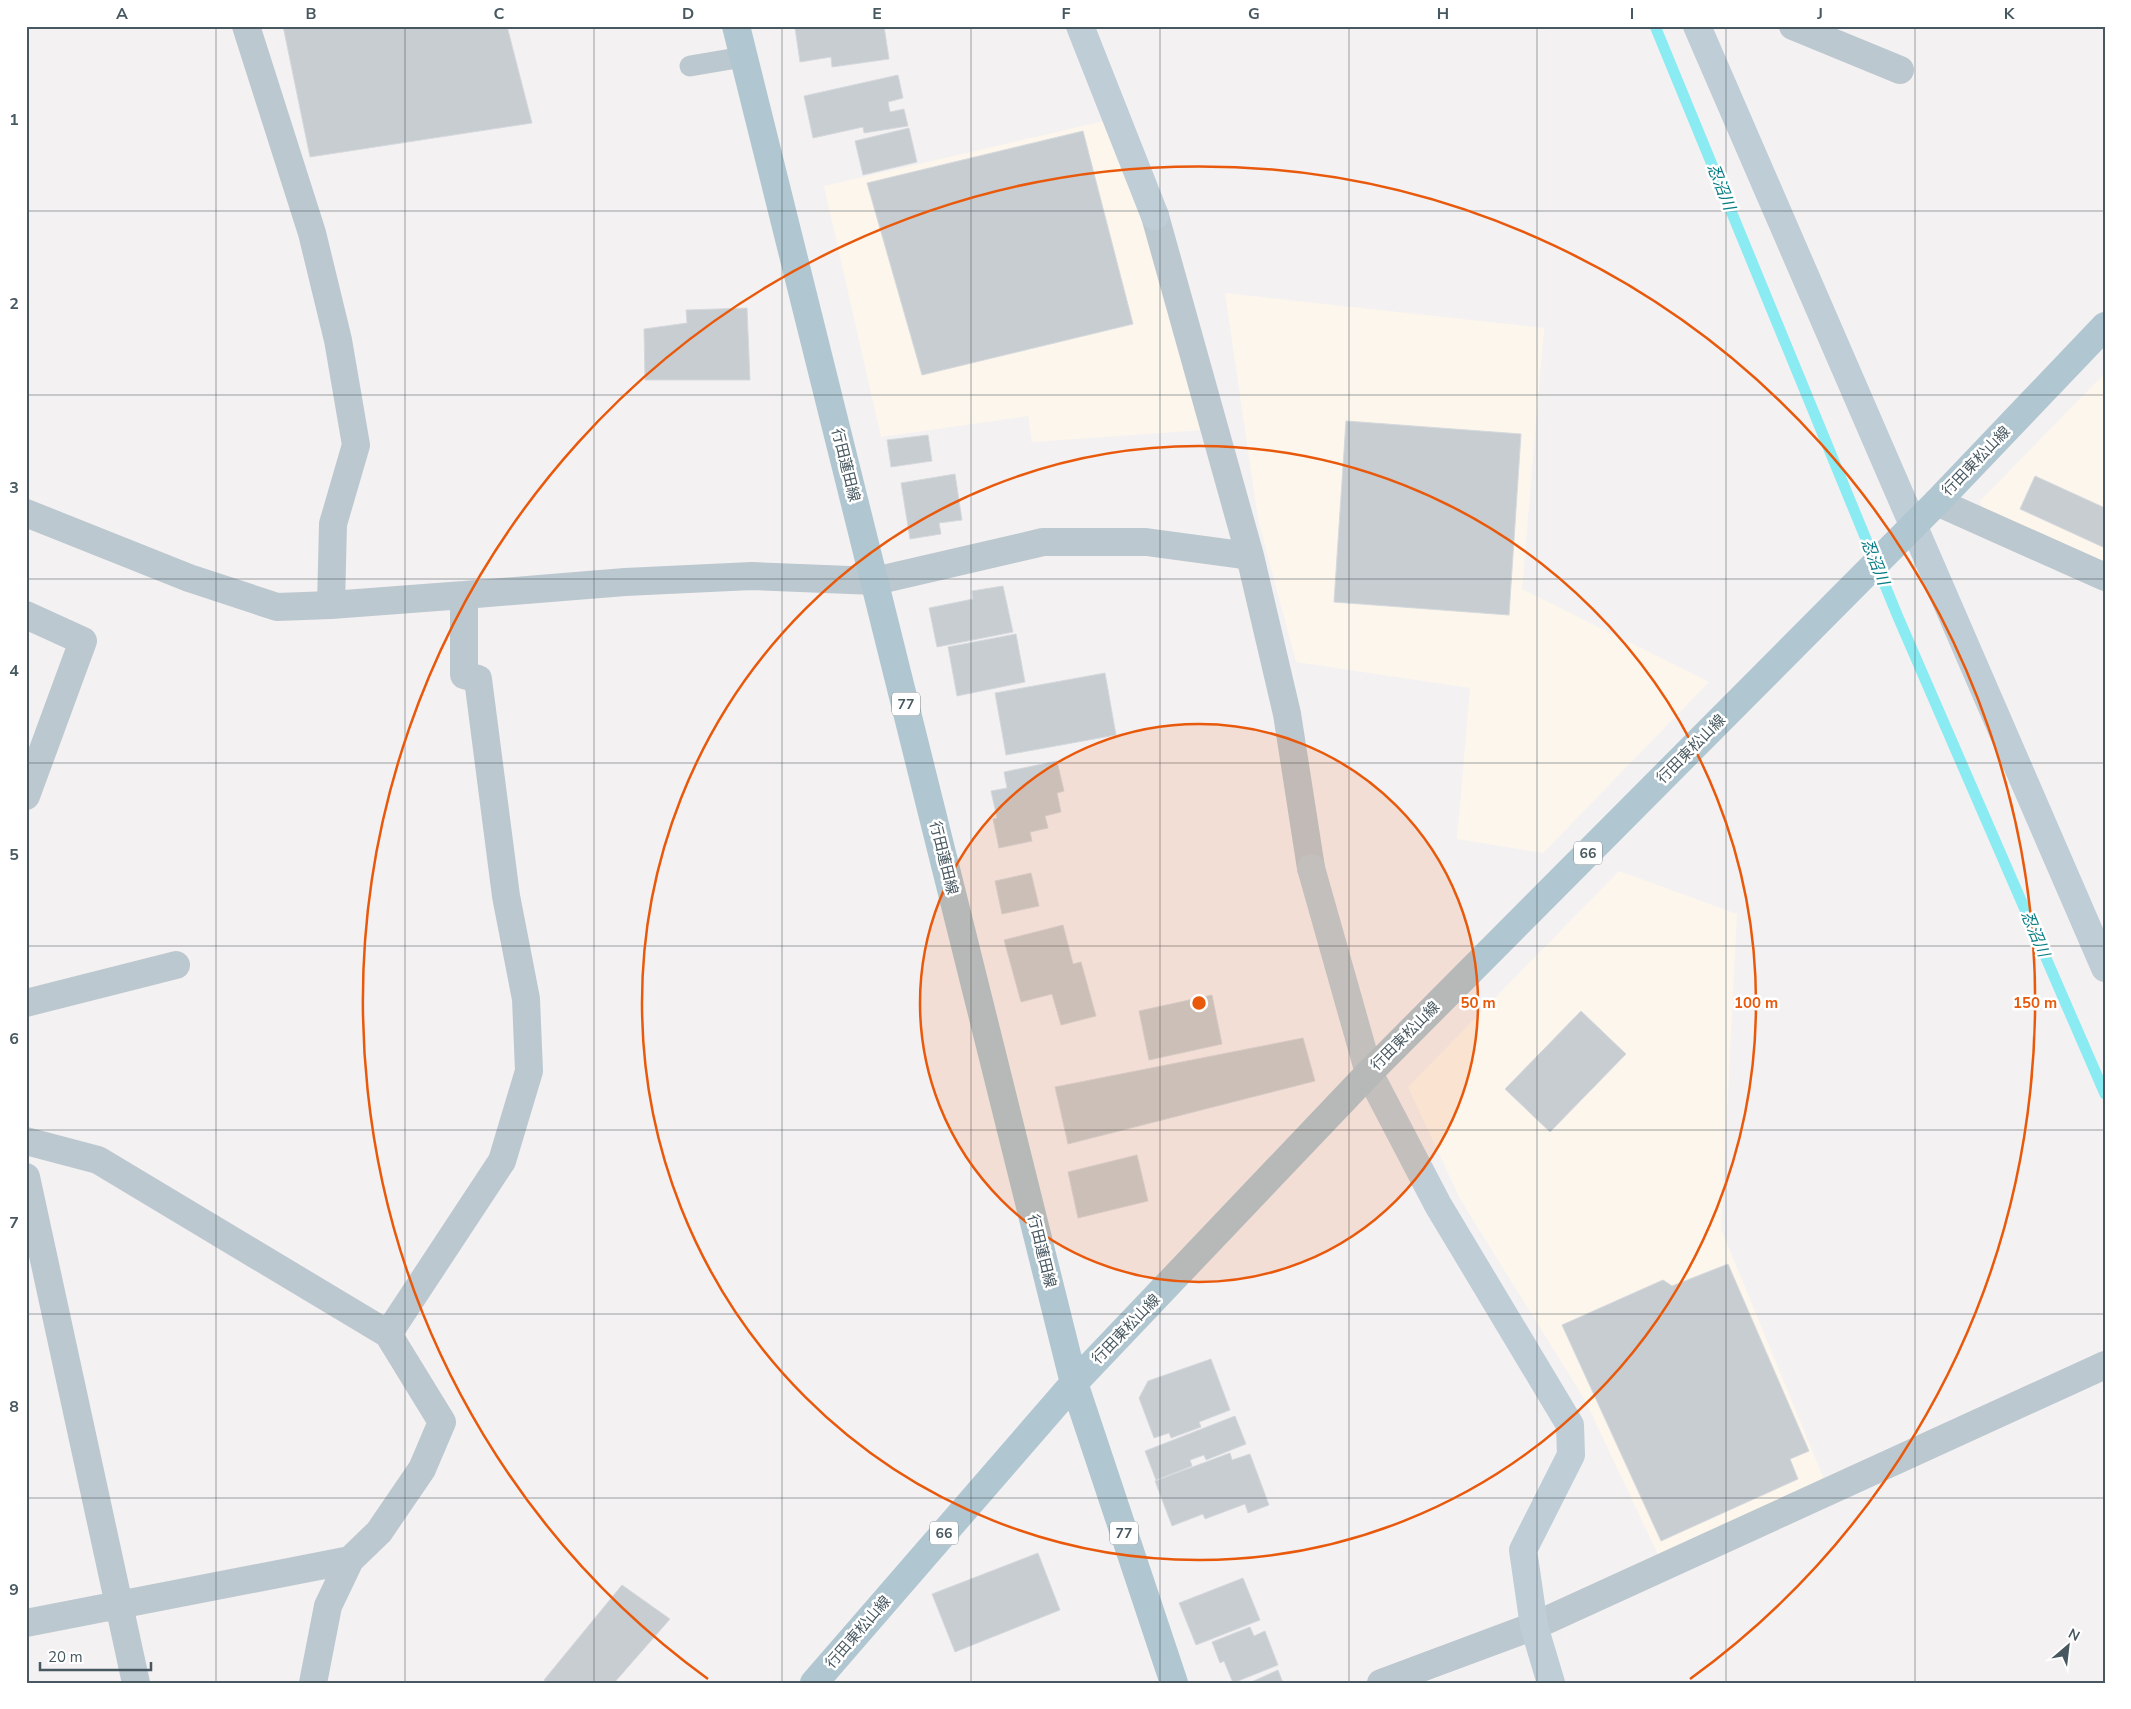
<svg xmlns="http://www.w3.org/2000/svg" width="2131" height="1709" viewBox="0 0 2131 1709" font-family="'Nunito Sans','Noto Sans JP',sans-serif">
	<rect width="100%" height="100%" fill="#f4f1f2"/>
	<path fill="#fdf6ec" d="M1104,121L1146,223L1204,430L1032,442L1028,416L881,437L824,186Z
		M1225,293L1544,328L1522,589L1709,682L1543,853L1457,839L1470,688L1296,662L1258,519Z
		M2105,373V571L1984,519L1980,501Z
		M1619,871L1737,914L1721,1229L1826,1484L1661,1561L1585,1400L1460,1199L1408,1087Z"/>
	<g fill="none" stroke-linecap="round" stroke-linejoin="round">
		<path stroke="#8aecf2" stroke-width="11" d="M1655,26L1898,617L2105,1094"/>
	</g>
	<path fill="#c8cdd1" stroke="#d5d9dd" d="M283,26H507L532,123L310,157Z
		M809,26H884L889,59L832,67L831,57L800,62L795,28Z
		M898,75L903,98L888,102L890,112L904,109L908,126L864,133L863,127L813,138L804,96Z
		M909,128L917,162L863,175L855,141Z
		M1083,131L1133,324L922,375L867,183Z
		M747,308L750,380H645L644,329L687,323L686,310Z
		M1346,421L1521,434L1509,615L1334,602Z
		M928,435L932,461L891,467L887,440Z
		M955,474L962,520L939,523L941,534L910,539L901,483Z
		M2035,476L2105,508V548L2020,509Z
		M1003,586L1013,632L937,647L929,608L973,599L972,591Z
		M1016,634L1025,682L957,696L948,647Z
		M1105,673L1116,735L1006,755L995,693Z
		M1057,761L1064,791L1057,793L1061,812L1045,816L1048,828L1030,832L1032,841L999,848L993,819L997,818L991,791L1007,788L1004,772Z
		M1031,873L1039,906L1002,914L995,881Z
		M1063,925L1073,964L1081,962L1096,1016L1061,1025L1052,994L1021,1002L1004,940Z
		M1212,995L1222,1044L1149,1060L1139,1011Z
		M1581,1011L1626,1054L1550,1132L1505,1089Z
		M1303,1038L1315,1081L1068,1144L1055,1087Z
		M1137,1155L1148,1201L1078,1218L1068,1172Z
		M1728,1264L1809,1451L1790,1459L1798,1479L1661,1541L1562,1325L1663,1280L1672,1286Z
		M1211,1359L1230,1410L1199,1422L1201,1427L1171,1438L1169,1433L1154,1438L1139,1398L1148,1381Z
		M1235,1416L1246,1444L1206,1460L1204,1455L1190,1460L1192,1466L1156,1480L1145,1451Z
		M1230,1453L1232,1460L1250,1454L1269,1505L1248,1513L1245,1504L1205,1519L1203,1514L1172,1526L1155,1481Z
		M1038,1553L1060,1610L955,1652L932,1594Z
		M1243,1578L1260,1620L1196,1645L1179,1603Z
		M622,1585L670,1619L614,1683H547L544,1680Z
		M1250,1627L1254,1636L1265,1631L1278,1665L1233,1683L1224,1661L1220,1663L1212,1642Z
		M1278,1670L1283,1683H1249Z"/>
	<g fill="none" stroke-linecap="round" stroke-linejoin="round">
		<path stroke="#bcc8cf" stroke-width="21" d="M690,66L743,57"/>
		<path stroke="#bcc8cf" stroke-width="28" d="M246,26L312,233L338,340L356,445L333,524L331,605
			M1793,26L1900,70
			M1155,216L1250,556L1287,714L1311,868
			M1937,502L2105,577
			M26,513L189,578L277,607L331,605L464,595
			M26,615L83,641L26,796
			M26,1003L176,965
			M26,1141L98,1160L388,1334
			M26,1177L136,1683
			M26,1623L350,1560L379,1532L422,1469L442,1422L388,1334L502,1161L529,1071L526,999L506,896L478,679L464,675V595L625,582L752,576L875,581L1043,542H1146L1250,556
			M313,1683L328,1606L350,1560
			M1381,1683L1534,1626L2105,1365"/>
		<path stroke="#becdd6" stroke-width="28" d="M1080,26L1155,216
			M1697,26L2105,968
			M1311,868L1369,1073L1438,1205L1570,1425L1571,1455L1523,1550L1534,1626L1551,1683"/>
		<path stroke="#b0c6d1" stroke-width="28" d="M736,26L1074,1383L1174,1683
			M814,1683L1074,1383L1369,1073L1937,502L2105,326"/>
	</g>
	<path fill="none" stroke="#485860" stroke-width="1" stroke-opacity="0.55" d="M216,26V1683M405,26V1683M594,26V1683M782,26V1683M971,26V1683M1160,26V1683M1349,26V1683M1537,26V1683M1726,26V1683M1915,26V1683M26,211H2105M26,395H2105M26,579H2105M26,763H2105M26,946H2105M26,1130H2105M26,1314H2105M26,1498H2105"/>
	<circle cx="1199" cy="1003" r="279" fill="#e8590c" fill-opacity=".12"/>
	<g fill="none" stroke="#e8590c" stroke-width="2.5">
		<circle cx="1199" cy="1003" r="279"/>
		<circle cx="1199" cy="1003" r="557"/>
		<path d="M708 1679A836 836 0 1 1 1690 1679"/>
	</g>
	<g text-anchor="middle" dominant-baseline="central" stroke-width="5" stroke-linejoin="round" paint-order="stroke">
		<g fill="#fff" stroke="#7f8a90" stroke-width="1">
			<rect x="892" y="692.5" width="28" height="23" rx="4"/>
			<rect x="1574" y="841.5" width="28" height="23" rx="4"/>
			<rect x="930" y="1521.5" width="28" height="23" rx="4"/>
			<rect x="1110" y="1521.5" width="28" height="23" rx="4"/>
		</g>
		<g font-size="14" font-weight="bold" fill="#485860">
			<text x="906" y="704">77</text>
			<text x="1588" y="853">66</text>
			<text x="944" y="1533">66</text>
			<text x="1124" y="1533">77</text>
		</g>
		<g font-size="15" fill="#485860" stroke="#fff">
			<text transform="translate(1976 461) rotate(-46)">行田東松山線</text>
			<text transform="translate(846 465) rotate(76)">行田蓮田線</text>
			<text transform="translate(1691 749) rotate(-45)">行田東松山線</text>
			<text transform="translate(944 858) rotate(76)">行田蓮田線</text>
			<text transform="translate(1405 1036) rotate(-45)">行田東松山線</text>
			<text transform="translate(1042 1251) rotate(76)">行田蓮田線</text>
			<text transform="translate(1126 1329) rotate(-46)">行田東松山線</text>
			<text transform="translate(858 1632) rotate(-49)">行田東松山線</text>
		</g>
		<g font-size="16" font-style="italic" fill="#087e85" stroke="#fff">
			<text transform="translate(1721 187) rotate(68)">忍沼川</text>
			<text transform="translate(1875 562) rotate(68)">忍沼川</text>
			<text transform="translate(2035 934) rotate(67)">忍沼川</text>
		</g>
	</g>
	<circle cx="1199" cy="1003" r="8" fill="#e8590c" stroke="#fff" stroke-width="2.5"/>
	<g font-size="15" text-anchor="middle" font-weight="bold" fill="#e8590c" stroke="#fff" stroke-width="5" stroke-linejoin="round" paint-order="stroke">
		<text x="1478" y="1008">50 m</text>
		<text x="1756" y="1008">100 m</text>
		<text x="2035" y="1008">150 m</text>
	</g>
	<rect width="2131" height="1709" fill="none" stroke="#ffffff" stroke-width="55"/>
	<g transform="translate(2068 1646) rotate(28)" stroke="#ffffff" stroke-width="4" paint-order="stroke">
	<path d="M0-4L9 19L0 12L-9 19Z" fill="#485860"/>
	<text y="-8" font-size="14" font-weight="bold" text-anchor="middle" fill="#485860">N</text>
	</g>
	<path d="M40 1662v8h111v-8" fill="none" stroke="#485860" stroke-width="2.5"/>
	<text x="48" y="1662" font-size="15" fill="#485860" stroke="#ffffff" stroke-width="4" paint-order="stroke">20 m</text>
	<rect x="28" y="28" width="2076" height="1654" fill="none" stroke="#485860" stroke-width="2"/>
	<g font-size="16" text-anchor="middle" font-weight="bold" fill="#485860">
		<text x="122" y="19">A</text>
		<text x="311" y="19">B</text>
		<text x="499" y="19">C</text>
		<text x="688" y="19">D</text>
		<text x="877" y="19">E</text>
		<text x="1066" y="19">F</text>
		<text x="1254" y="19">G</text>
		<text x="1443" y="19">H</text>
		<text x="1632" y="19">I</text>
		<text x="1820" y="19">J</text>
		<text x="2009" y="19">K</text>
		<text x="14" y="125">1</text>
		<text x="14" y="309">2</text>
		<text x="14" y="493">3</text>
		<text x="14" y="676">4</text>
		<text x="14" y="860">5</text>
		<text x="14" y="1044">6</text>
		<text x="14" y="1228">7</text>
		<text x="14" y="1412">8</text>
		<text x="14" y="1595">9</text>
	</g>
</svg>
